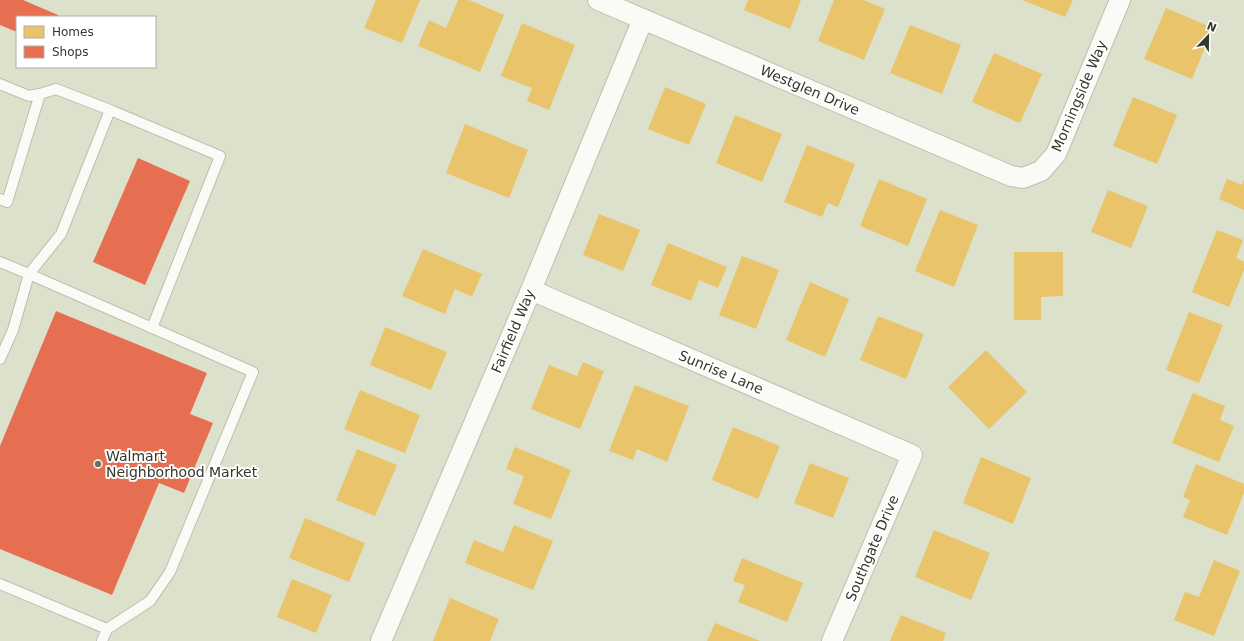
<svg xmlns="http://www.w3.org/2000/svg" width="1244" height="641" viewBox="0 0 1244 641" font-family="'DejaVu Sans',sans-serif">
	<rect width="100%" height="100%" fill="#dce1cc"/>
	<path fill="#e9c46a" d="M376,0H420L402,43L364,28Z
		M458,0H469L504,15L480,72L418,46L429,20L446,28Z
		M748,0H801L790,29L744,10Z
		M834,0H864L885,9L864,60L818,41Z
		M1022,0H1073L1065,17Z
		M1166,8L1213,28L1192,79L1144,59Z
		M522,23L575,45L549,110L527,101L532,88L501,76Z
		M910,25L961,45L942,94L890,73Z
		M994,53L1042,74L1020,123L972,102Z
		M665,87L706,104L689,145L648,129Z
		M1133,97L1177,115L1157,164L1113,146Z
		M735,115L782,134L762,182L716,163Z
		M465,124L528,150L509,198L446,173Z
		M807,145L855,164L838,207L828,203L822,217L784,202Z
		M879,179L927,199L908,246L860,226Z
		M1227,179L1242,185L1244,179V210L1219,199Z
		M1108,190L1148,206L1131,248L1091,232Z
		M940,210L978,225L954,287L915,271Z
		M599,214L640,230L623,271L583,255Z
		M1217,230L1243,240L1236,258L1244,262V270L1229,307L1192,292Z
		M668,243L727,267L718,288L699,280L691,301L651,285Z
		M423,249L482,274L472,297L455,289L445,314L402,296Z
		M1014,252H1063V296L1041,297V320H1014Z
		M742,256L779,270L756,329L719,315Z
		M810,282L849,299L825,357L786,340Z
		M1189,312L1223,325L1199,383L1166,370Z
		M878,316L924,334L906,379L860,360Z
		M385,327L447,352L431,390L370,365Z
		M986,350L1027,392L989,429L948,387Z
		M583,362L604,371L580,429L531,409L549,365L577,376Z
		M635,385L689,406L667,462L637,449L633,460L609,451Z
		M360,390L420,415L405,453L344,429Z
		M1193,393L1225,406L1220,420L1234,426L1219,462L1172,443Z
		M733,427L780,446L758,499L712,480Z
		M515,447L571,470L551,519L513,504L524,476L506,469Z
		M357,449L397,465L375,516L336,500Z
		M981,457L1031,478L1013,524L963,503Z
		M810,463L849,478L833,518L794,503Z
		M1196,464L1244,484V493L1227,535L1183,517L1190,500L1183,497Z
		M305,518L365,543L349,582L289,558Z
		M514,525L553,541L533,590L465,563L474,540L503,552Z
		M934,530L990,553L971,600L915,577Z
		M742,558L803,583L787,622L738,602L745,585L733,581Z
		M1214,560L1240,571L1214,636L1174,620L1185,592L1199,597Z
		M292,579L332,595L316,633L277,617Z
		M450,598L499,619L490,641H433Z
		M901,615L946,633L943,641H890Z
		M715,623L760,641H707Z"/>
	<path fill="#e76f51" d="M0,0H23L58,15V17H17V32L0,25Z
		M138,158L190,181L145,285L93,262Z
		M56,311L207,373L190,414L213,423L184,493L159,483L112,595L0,549V446Z"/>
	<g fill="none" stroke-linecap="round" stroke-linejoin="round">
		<defs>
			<path id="lane" d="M0,84L29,96L40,94L56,89L110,110L220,156L152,328
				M0,199L7,202L40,94
				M0,262L29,274L13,330L0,359
				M0,584L107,629L102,641
				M107,629L150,601L170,572L253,372L29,274L61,234L110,110"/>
			<path id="street" d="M598,0L1011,176L1023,178L1041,171L1056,154L1120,0
				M531,290L912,455L832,641
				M381,641L531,290L643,19"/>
		</defs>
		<use href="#lane" stroke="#bcbfaf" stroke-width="12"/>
		<use href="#street" stroke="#bcbfaf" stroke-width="22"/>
		<use href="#lane" stroke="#fafaf7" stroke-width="10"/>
		<use href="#street" stroke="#fafaf7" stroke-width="20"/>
	</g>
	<circle fill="#6f7262" stroke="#fff" stroke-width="1.5" cx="98" cy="464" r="4"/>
	<g text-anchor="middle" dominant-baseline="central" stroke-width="4" stroke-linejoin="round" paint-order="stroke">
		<g font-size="14" fill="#343729" stroke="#fff">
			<text transform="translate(810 90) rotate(23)">Westglen Drive</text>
			<text transform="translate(1079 96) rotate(-67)">Morningside Way</text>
			<text transform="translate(513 331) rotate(-67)">Fairfield Way</text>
			<text transform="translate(721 372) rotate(23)">Sunrise Lane</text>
			<text transform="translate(872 548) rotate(-67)">Southgate Drive</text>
		</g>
		<g font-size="14" fill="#343729" stroke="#fff" text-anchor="start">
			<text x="106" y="456">Walmart<tspan x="106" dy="16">Neighborhood Market</tspan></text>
		</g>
	</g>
	<rect x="16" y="16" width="140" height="52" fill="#ffffff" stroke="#aeafa9"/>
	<rect x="24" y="26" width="20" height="12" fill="#e9c46a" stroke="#aeafa9"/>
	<text x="52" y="36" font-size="12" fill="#343729">Homes</text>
	<rect x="24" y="46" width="20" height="12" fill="#e76f51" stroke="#aeafa9"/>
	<text x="52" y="56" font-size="12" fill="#343729">Shops</text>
	<g transform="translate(1208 36) rotate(22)" stroke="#ffffff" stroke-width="3" paint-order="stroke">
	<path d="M0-3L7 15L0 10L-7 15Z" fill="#343729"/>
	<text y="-6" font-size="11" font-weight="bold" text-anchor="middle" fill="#343729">N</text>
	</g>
</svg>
